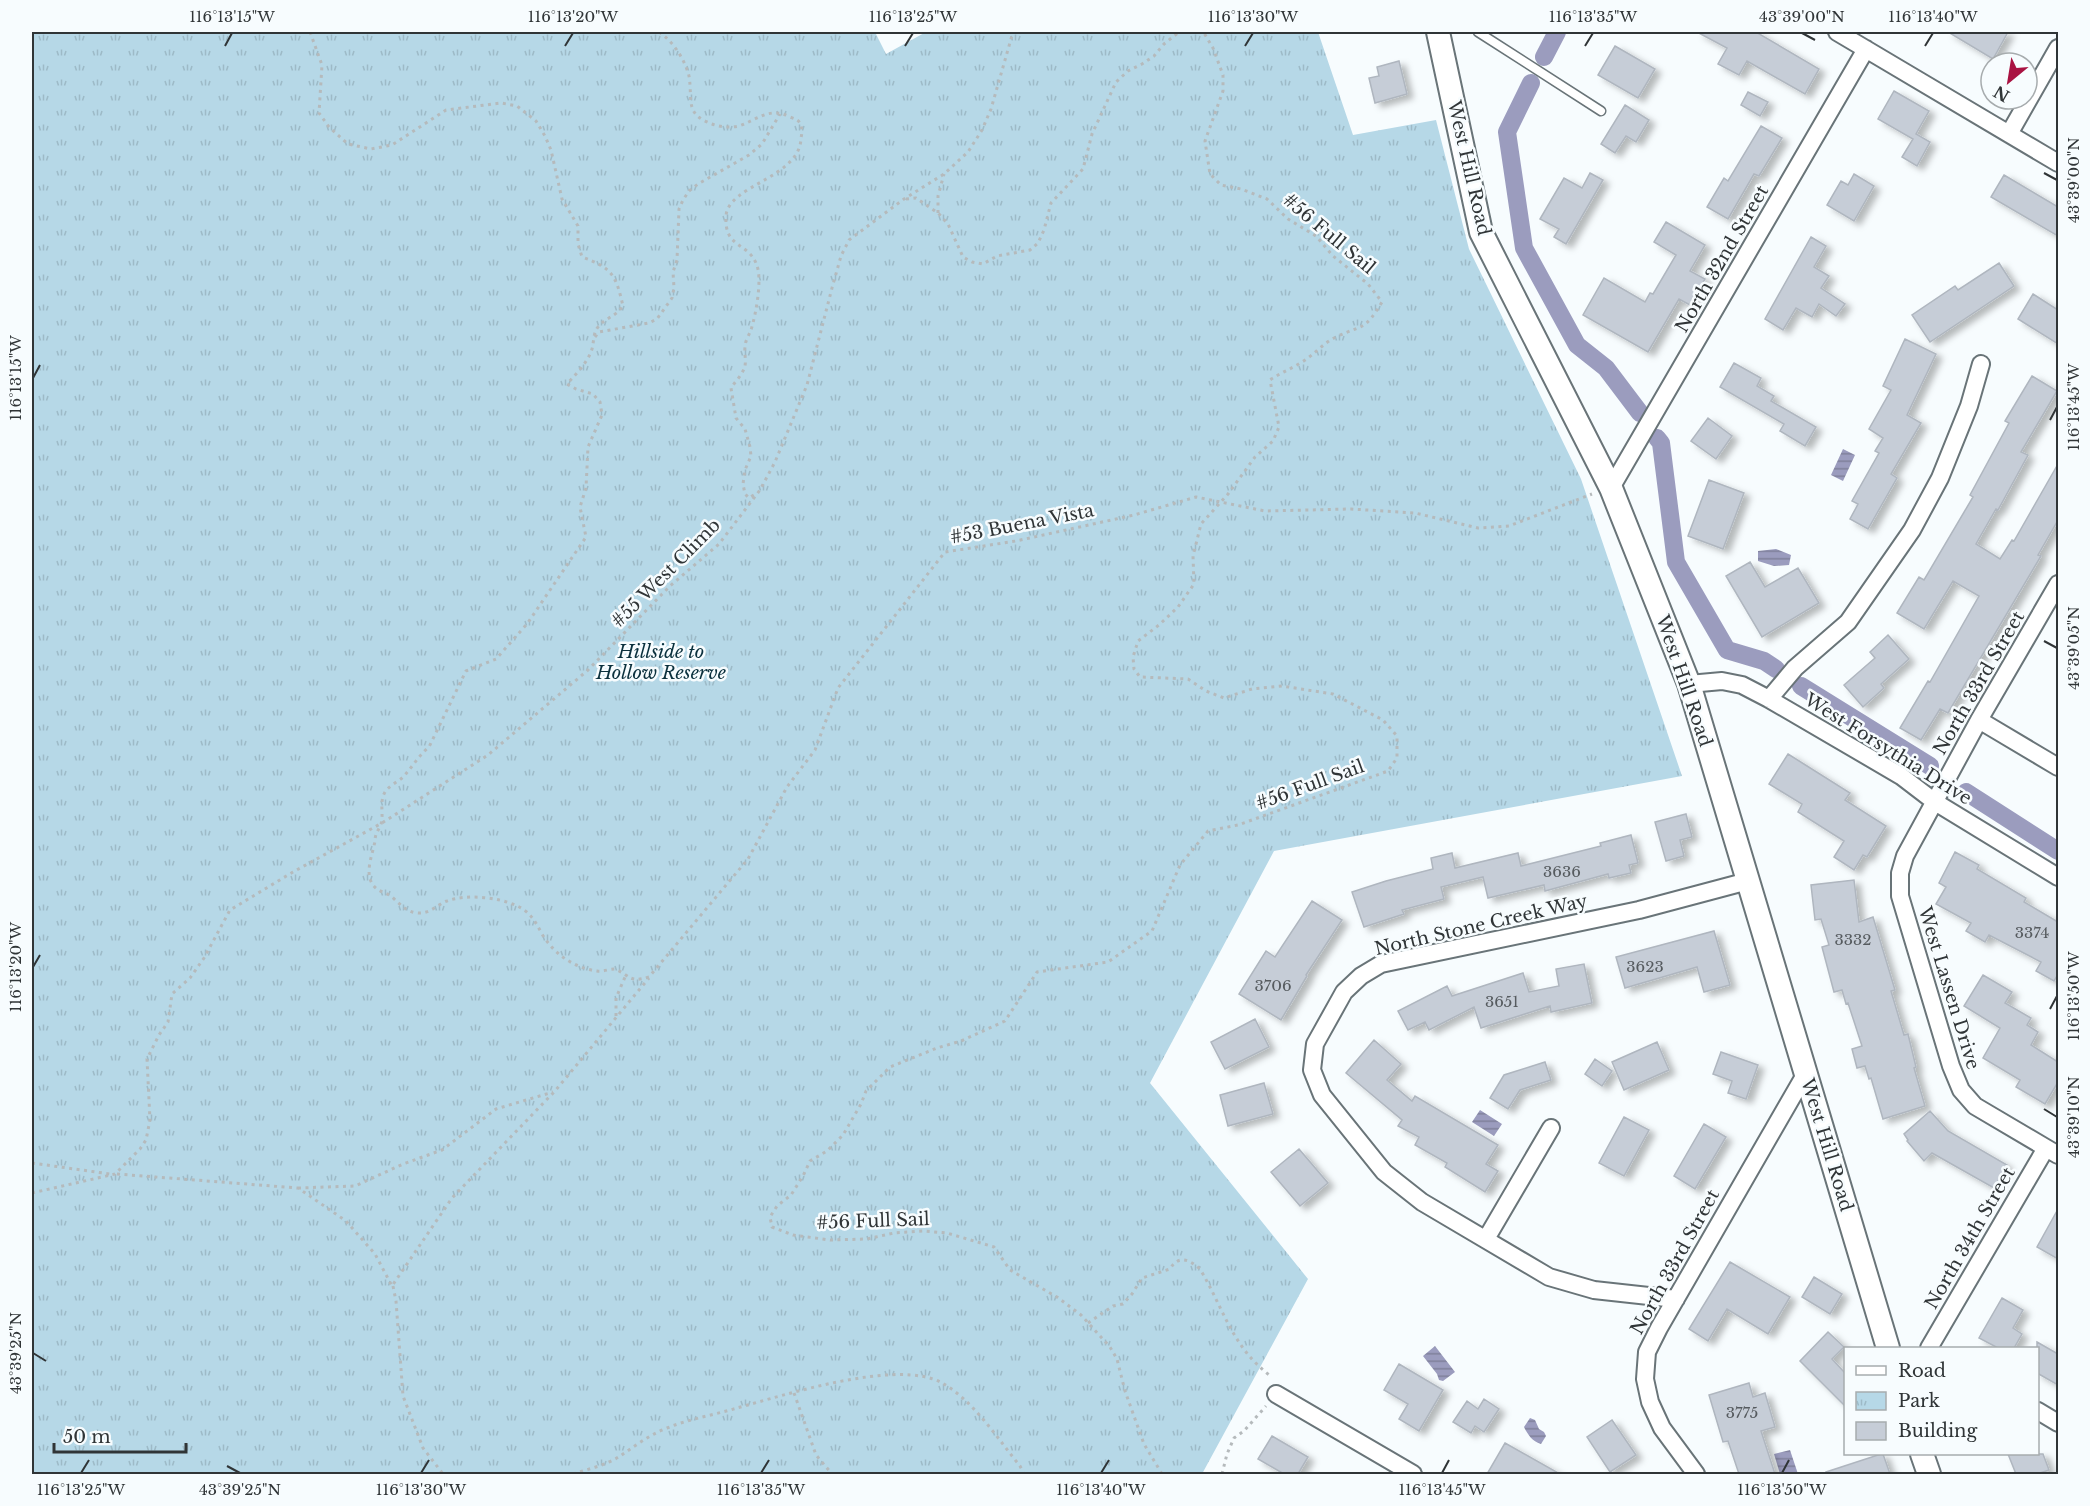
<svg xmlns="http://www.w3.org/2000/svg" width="2090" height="1506" viewBox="0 0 2090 1506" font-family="'Libre Baskerville',serif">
	<defs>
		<pattern id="park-tufts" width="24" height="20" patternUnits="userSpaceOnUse" patternTransform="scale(1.5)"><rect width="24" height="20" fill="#b6d8e7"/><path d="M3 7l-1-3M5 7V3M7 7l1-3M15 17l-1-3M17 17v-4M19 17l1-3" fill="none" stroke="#9dbac7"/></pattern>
		<pattern id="water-rules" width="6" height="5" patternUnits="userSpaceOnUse" patternTransform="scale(1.5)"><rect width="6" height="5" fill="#9b9cbe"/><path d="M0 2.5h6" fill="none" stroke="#7f809b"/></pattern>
		<filter id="shadow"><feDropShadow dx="6" dy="4" stdDeviation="3" flood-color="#0004"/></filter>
	</defs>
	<rect width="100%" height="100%" fill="#f7fcfe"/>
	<path fill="url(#park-tufts)" d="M32,32H875L886,54L926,32H1318L1353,135L1436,120L1469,249L1581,479L1682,776L1274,851L1150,1083L1308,1279L1202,1474H32Z"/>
	<path fill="url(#water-rules)" d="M1843,449L1855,455L1843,481L1831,475Z
		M1776,549L1791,555L1789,565L1774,566L1758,561V551Z
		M1480,1110L1502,1124L1494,1136L1472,1122Z
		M1435,1346L1455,1372L1443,1381L1439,1380L1437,1374L1423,1356Z
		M1530,1418L1535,1420L1539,1429L1544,1432L1546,1436L1541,1444C1532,1441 1528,1435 1524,1427Z
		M1790,1450L1798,1474H1780L1774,1454Z"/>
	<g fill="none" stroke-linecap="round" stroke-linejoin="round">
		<path stroke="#9b9cbe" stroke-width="18" d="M1544,57L1557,32
			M1531,83L1507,132L1524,248L1577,345L1606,368L1640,413
			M1657,438L1661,443L1676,562L1727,650L1764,661L1776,669
			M1801,686L1930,766
			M1966,792L2058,851"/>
	</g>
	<path fill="#c6cdd7" stroke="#afb6bf" stroke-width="1.5" filter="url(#shadow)" d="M1697,32H1756L1819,69L1805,94L1747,61L1739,75L1718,64L1727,48Z
		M1948,32H2008L1993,59Z
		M1615,46L1655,69L1638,98L1598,75Z
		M1399,61L1407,94L1375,103L1369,78L1379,76L1377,67Z
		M1894,91L1929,111L1916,134L1930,142L1917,166L1902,157L1913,139L1878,119Z
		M1748,92L1768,102L1760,116L1741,105Z
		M1625,105L1649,120L1636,142L1626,136L1615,153L1601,144Z
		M1761,126L1782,138L1759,176L1754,174L1728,219L1707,207L1724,178L1728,181Z
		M1590,173L1603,180L1566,244L1554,237L1559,229L1540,219L1564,178L1582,188Z
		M1854,174L1874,186L1854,221L1827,205L1841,181L1848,185Z
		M2004,175L2058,207V236L1991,197Z
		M1666,222L1705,245L1690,271L1705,279L1690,305L1679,299L1648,352L1583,315L1604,278L1645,302L1650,293L1653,294L1676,255L1654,242Z
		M1811,237L1826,246L1814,267L1829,276L1821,288L1845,304L1836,316L1819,304L1812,317L1796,308L1783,330L1765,319Z
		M1999,263L2014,286L1930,342L1912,315L1955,286L1958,290Z
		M2033,294L2058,310V344L2018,319Z
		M1905,339L1936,354L1907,415L1921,423L1891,474L1897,478L1868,529L1850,519L1858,504L1852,501L1879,453L1875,451L1883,438L1869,429L1891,390L1883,386Z
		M1734,363L1761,378L1757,386L1774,396L1771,401L1816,427L1805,446L1780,431L1784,424L1720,387Z
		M2032,376L2057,391L2021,452L2028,455L1998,510L1996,509L1976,544L2000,559L2012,540L2014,541L2058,464V520L2038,555L2041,556L1948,713L1940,709L1921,740L1900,728L1928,681L1930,682L1979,596L1953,581L1924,629L1897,613L1919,577L1924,580L1973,497L1970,495L2009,423L2005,421Z
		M1708,418L1732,436L1716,459L1691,441Z
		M1709,480L1744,493L1723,549L1688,536Z
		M1750,562L1765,587L1798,568L1819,603L1762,637L1726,576Z
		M1888,635L1909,659L1881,684L1884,688L1863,707L1844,685L1875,658L1870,652Z
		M1788,754L1850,793L1845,800L1886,826L1867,857L1863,855L1854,870L1834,857L1844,841L1798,812L1802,804L1769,784Z
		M1686,814L1692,837L1680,840L1684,856L1666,861L1655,822Z
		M1631,835L1638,863L1629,865L1631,873L1609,878L1608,874L1545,891L1544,885L1488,898L1483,877L1441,887L1444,899L1402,910L1404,914L1364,927L1352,892L1386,881L1433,869L1431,858L1452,853L1455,868L1518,853L1521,866L1601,846L1600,843Z
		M1955,852L1979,865L1977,869L2026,898L2024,902L2058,922V974L2054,981L2036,971L2041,962L1989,935L1985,942L1966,931L1971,923L1936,904L1946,887L1939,883Z
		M1854,880L1859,922L1873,917L1895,990L1891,991L1904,1035L1908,1034L1916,1067L1914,1068L1925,1106L1883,1119L1871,1078L1869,1079L1865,1066L1857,1068L1852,1049L1862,1046L1848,1003L1846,1004L1842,990L1834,992L1822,947L1829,945L1821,919L1815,920L1811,885Z
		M1312,901L1342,920L1306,975L1307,976L1281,1020L1239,994L1266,951L1275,957Z
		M1714,931L1730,985L1704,992L1697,967L1625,988L1616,957Z
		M1584,964L1592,1003L1551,1012L1550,1006L1481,1028L1474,1007L1429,1030L1425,1022L1408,1030L1398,1011L1447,986L1452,996L1523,973L1529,992L1559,986L1556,969Z
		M1983,975L2012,992L2005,1003L2031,1018L2027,1025L2038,1032L2031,1045L2058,1062V1082L2045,1104L2016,1087L2020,1080L1983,1058L2000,1028L1964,1006Z
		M1255,1019L1269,1047L1225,1069L1211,1042Z
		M1374,1040L1401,1064L1387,1080L1412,1101L1415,1096L1498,1145L1486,1164L1498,1171L1485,1192L1445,1167L1447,1163L1415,1145L1419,1137L1398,1126L1402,1120L1346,1073Z
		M1657,1042L1669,1070L1624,1090L1612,1062Z
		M1721,1052L1758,1065L1746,1099L1728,1093L1732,1081L1713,1074Z
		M1595,1059L1612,1071L1602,1086L1585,1074Z
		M1545,1062L1551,1080L1520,1090L1508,1109L1490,1098L1504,1075Z
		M1264,1083L1273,1114L1228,1126L1220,1095Z
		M1930,1111L1948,1131L2007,1165L1994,1188L1932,1153L1924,1161L1907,1141L1908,1140L1904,1134Z
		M1624,1117L1649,1130L1624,1176L1599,1163Z
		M1704,1124L1726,1137L1695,1189L1674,1176Z
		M1299,1149L1328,1183L1300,1206L1271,1172Z
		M2058,1209V1259L2037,1247Z
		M1730,1262L1790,1297L1768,1334L1727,1309L1708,1341L1689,1329Z
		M1814,1277L1842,1294L1830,1314L1802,1297Z
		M2002,1298L2023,1310L2013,1328L2022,1334L2014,1348H1998L1979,1338Z
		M1828,1332L1844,1347L1832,1359L1845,1373V1406L1800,1361Z
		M2037,1342L2058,1354V1385L2037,1373Z
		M1399,1364L1443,1390L1419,1431L1399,1419L1408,1404L1384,1390Z
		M1749,1383L1753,1397L1765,1393L1775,1427L1761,1431L1775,1474H1739L1728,1441L1723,1442L1709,1395Z
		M1484,1399L1499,1409L1484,1432L1475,1426L1471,1433L1453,1422L1467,1401L1478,1409Z
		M1612,1420L1636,1455L1610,1472L1587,1437Z
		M1272,1436L1308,1457L1298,1474H1284L1258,1459Z
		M1505,1443L1560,1474H1487Z
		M1881,1454H1883L1890,1474H1827L1826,1472Z
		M2008,1454H2043L2049,1470L2037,1474H2016Z"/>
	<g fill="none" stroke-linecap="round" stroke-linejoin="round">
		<defs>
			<path id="lane" d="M1478,32L1601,111"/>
			<path id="street" d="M1837,32L2058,163
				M2009,134L2058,48
				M1611,488L1866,49
				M2058,584L1979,720L1905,856L1900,873V896L1951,1066L1961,1090L1975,1106L2058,1155
				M1689,684L1722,681L1742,685L1769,699L1901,776L1935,802L2058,877
				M1769,699L1795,668L1848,622L1912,530L1940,478L1969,406L1981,364
				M1979,720L2058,767
				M1486,1239L1551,1128
				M1676,1299L1594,1290L1549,1277L1422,1202L1384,1172L1322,1095L1312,1070L1315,1044L1344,992L1361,976L1381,964L1639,910L1748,881
				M1929,1348L2046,1148
				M1276,1394L1413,1474
				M2038,1411L2058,1423
				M1696,1474L1662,1428L1650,1402L1645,1379L1647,1352L1659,1328L1806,1073"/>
			<path id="secondary" d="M1438,32L1481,232L1611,488L1689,684L1888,1348
				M1922,1454L1929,1474"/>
		</defs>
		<use href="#lane" stroke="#697478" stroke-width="11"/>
		<use href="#street" stroke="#697478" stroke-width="20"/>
		<use href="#secondary" stroke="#697478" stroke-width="26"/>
		<path stroke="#b5babc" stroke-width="3" stroke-dasharray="3 4.5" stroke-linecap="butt" d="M310,32L322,65L319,113L329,127L348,144L371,149L392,145L446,110L501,103L517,106L536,121L545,136L551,150L562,199L578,226V244L582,257C613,268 616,276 623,306C615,317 605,318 598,327C593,333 594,342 592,349C588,362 576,374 567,384L576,389L593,394L600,402L602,415L588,447L586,488L580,507L586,537L527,624L496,659L466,671L429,747C418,756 412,768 402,778C397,782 388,787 385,792C379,802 384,814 381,824C379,830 375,833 375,841C373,853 364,873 373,885C378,892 386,892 392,897C400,904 406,912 418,913C430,914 438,904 447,901C466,894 497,897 515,905C530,911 535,921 542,934C554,954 574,968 597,971C602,972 609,969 615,969C631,976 629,983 649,977L748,859L787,787L815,750L838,688L945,552L1016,541L1134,515L1196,497L1265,511L1351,509L1415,513L1478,528L1509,526L1592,494
			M659,32C673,41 685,60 689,76C693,100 684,114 712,124C720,127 730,128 739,126C757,120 770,106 790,117C795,119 799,120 801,125C802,129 802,134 801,138C800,178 728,185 726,216C724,248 747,242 756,263C763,277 756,314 751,330C749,335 745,341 745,347C744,354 747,362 744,369C741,376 735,382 731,388L736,418L745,429L750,447L751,456L745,470L743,484L745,494L749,498L757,493
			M906,199L916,198L938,213L948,224L963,257L972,262L983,264L997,256L1030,250L1038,243L1044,230L1051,203L1083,169L1092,134L1116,82L1128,71L1142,64L1154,56L1164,44L1179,32
			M938,213V196L944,174
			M595,337L599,332L649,323L657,319L672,298L674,288L673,272L677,260L679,209L683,200L689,191L698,184L749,155L762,144L780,114
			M616,1016V998L625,977
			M32,1163L110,1174
			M117,1174L298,1188L346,1221L375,1254L392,1286L452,1198L555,1091L649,978
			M298,1188L355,1186L403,1164L442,1150L496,1109L553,1092
			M32,1193L115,1174L140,1149L146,1140L150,1120L147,1059L159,1035L168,1022L172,994L190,978L204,958L230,910L293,872L382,823L488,755L588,670L670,586L719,544L760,490L775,462L807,385L832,288L841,256L849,240L904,199L944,174L968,152L982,130L991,109L1013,32
			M393,1286L396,1301L403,1396L423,1448L443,1474
			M1088,1323L1113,1306L1123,1304L1132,1294L1142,1278L1170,1269C1178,1255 1189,1259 1200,1269C1224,1309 1232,1348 1272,1377
			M794,1393L816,1455L832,1474
			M573,1474C588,1469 607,1465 620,1456C635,1446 649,1435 667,1428C689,1419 714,1415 737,1408C785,1395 898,1358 942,1383C973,1400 998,1439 1020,1466L1024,1474
			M1162,1474L1144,1444L1125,1391L1117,1359L1110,1347L1081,1315L1057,1297L1010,1270L994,1247L947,1233L923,1231L894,1233L867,1239L830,1240L793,1235L772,1227L770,1217L777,1206L791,1195L803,1176L810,1161L827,1151L843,1135L861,1104L866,1091L890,1067L937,1048L961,1041L1005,1021L1037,972L1108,962L1152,931L1180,865L1208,831L1238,825L1388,771L1397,758V736L1383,720L1333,694L1282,686L1252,689L1224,698L1206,691L1188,679L1140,677L1134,669L1133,657L1138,641L1159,625L1178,607L1194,584L1193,556L1201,524L1228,494L1255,457L1273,441L1279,427L1270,380C1280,373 1291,369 1302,362C1314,355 1323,343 1336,337C1363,324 1364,332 1382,302L1368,284L1333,256L1316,236L1288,219L1267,199L1241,189L1221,185L1210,174L1205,141L1223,91V75L1213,48L1204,33L1196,32
			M1222,1474L1227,1454L1234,1438L1244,1431L1266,1406"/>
		<use href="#lane" stroke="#fff" stroke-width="8"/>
		<use href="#street" stroke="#fff" stroke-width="16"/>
		<use href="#secondary" stroke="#fff" stroke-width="22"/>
	</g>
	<path fill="none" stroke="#303537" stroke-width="2" d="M1802,33L1815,40M225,46L232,33M565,46L573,33M905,46L913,33M1245,46L1253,33M1585,46L1593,33M1925,46L1933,33M2044,173L2057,180M33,378L40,365M2050,420L2057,407M2044,641L2057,648M33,967L40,955M2050,1009L2057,996M2044,1109L2057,1117M33,1353L46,1361M227,1466L240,1473M81,1473L89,1460M421,1473L429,1460M761,1473L769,1460M1101,1473L1109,1460M1442,1473L1449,1460M1782,1473L1789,1460"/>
	<g text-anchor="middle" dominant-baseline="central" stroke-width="5" stroke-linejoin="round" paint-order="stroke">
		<g font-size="15" fill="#565b5f">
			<text x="1562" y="871">3636</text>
			<text x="2032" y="932">3374</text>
			<text x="1853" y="939">3332</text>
			<text x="1645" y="966">3623</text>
			<text x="1273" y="985">3706</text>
			<text x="1502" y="1001">3651</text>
			<text x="1742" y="1412">3775</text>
		</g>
		<g font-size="18" fill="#303537" stroke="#f7fcfe">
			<text transform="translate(1469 168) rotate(77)">West Hill Road</text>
			<text transform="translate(1329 234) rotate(40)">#56 Full Sail</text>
			<text transform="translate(1722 259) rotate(-60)">North 32nd Street</text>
			<text transform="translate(1022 524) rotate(-11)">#53 Buena Vista</text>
			<text transform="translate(666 573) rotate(-45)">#55 West Climb</text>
			<text transform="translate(1684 681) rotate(71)">West Hill Road</text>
			<text transform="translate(1979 683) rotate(-60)">North 33rd Street</text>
			<text transform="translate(1888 749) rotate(32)">West Forsythia Drive</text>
			<text transform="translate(1310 785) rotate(-20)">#56 Full Sail</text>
			<text transform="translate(1481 925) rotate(-13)">North Stone Creek Way</text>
			<text transform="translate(1949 988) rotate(73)">West Lassen Drive</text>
			<text transform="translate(1827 1145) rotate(73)">West Hill Road</text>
			<text transform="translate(873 1221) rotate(-2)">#56 Full Sail</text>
			<text transform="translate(1970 1238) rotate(-60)">North 34th Street</text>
			<text transform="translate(1675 1262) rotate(-61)">North 33rd Street</text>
		</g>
		<g font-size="18" font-style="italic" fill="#0a303d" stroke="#f7fcfe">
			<text x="661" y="652">Hillside to<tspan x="661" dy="21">Hollow Reserve</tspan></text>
		</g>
	</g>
	<rect width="2090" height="1506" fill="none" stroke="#f7fcfe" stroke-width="66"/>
	<rect x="1844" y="1347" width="195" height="108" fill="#f7fcfe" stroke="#a7acae" stroke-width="1.5"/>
	<rect x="1856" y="1366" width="30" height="9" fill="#ffffff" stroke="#a7acae" stroke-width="1.5"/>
	<text x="1898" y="1377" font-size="18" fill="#303537">Road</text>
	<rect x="1856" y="1392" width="30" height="18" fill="url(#park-tufts)" stroke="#a7acae" stroke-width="1.5"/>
	<text x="1898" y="1407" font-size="18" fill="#303537">Park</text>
	<rect x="1856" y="1422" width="30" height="18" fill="#c6cdd7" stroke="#a7acae" stroke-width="1.5"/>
	<text x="1898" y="1437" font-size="18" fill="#303537">Building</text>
	<g transform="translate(2009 81) rotate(210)"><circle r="28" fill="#f7fcfe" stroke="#a7acae" stroke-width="1.5"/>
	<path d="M0-4.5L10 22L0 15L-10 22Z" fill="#a91241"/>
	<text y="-9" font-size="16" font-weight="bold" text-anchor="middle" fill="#303537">N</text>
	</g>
	<path d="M54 1443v9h132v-9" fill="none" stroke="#303537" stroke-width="3"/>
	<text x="63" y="1443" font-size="18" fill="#303537" stroke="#f7fcfe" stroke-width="4.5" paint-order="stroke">50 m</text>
	<rect x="33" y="33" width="2024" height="1440" fill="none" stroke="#303537" stroke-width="2"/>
	<g font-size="15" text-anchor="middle" fill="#303537">
		<text x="232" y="22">116°13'15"W</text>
		<text x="573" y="22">116°13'20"W</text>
		<text x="913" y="22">116°13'25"W</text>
		<text x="1253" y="22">116°13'30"W</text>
		<text x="1593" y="22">116°13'35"W</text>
		<text x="1802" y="22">43°39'00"N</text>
		<text x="1933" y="22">116°13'40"W</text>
		<text transform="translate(2074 180) rotate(-90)" y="5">43°39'00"N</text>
		<text transform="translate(16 378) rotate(-90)" y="5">116°13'15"W</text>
		<text transform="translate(2074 407) rotate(-90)" y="5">116°13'45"W</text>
		<text transform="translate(2074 648) rotate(-90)" y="5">43°39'05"N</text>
		<text transform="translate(16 967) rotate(-90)" y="5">116°13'20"W</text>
		<text transform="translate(2074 996) rotate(-90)" y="5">116°13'50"W</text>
		<text transform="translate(2074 1117) rotate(-90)" y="5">43°39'10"N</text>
		<text transform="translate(16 1353) rotate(-90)" y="5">43°39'25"N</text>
		<text x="81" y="1495">116°13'25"W</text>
		<text x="240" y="1495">43°39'25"N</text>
		<text x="421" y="1495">116°13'30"W</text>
		<text x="761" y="1495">116°13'35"W</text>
		<text x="1101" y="1495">116°13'40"W</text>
		<text x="1442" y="1495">116°13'45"W</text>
		<text x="1782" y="1495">116°13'50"W</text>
	</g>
</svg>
